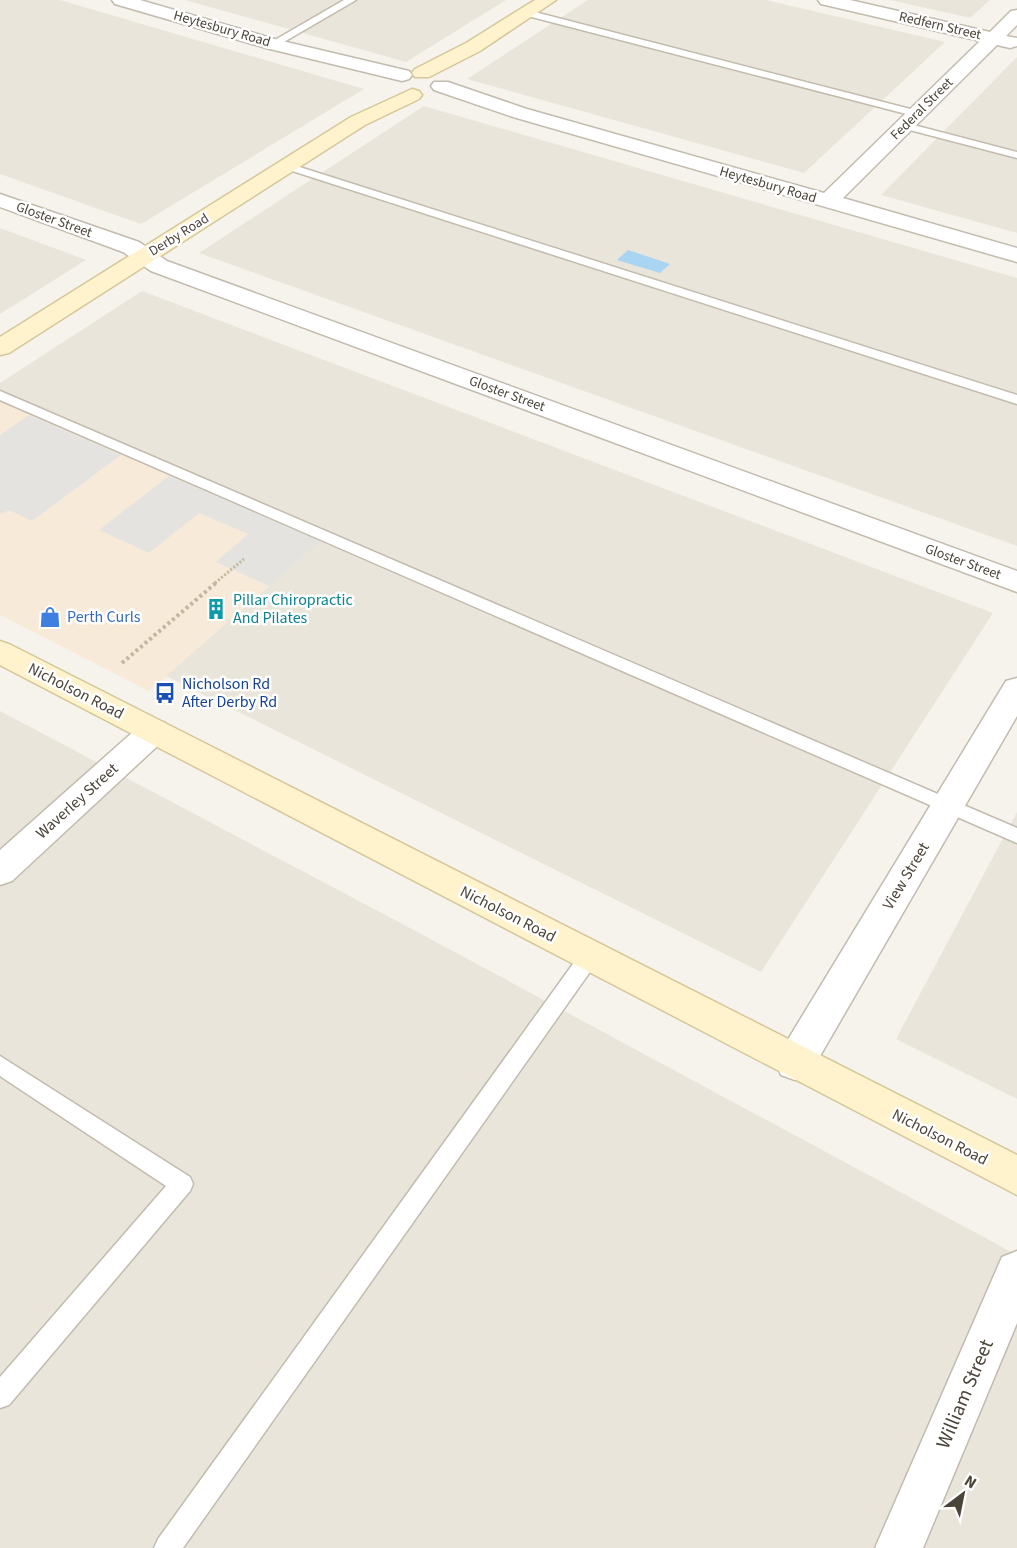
<svg xmlns="http://www.w3.org/2000/svg" width="1017" height="1548" viewBox="0 0 1017 1548" font-family="'Source Sans 3',sans-serif">
	<rect width="100%" height="100%" fill="#f6f3ec"/>
	<path fill="#eae5da" d="M0,0H60L364,89L141,224L0,174Z
		M185,0H506L406,62Z
		M588,0H766L945,42L804,173L467,79Z
		M891,0H990L970,18Z
		M1017,57V233L881,195Z
		M424,106L1017,278V546L199,253Z
		M0,228L86,260L0,314Z
		M142,291L993,613L761,972L166,676L320,541L0,402V383Z
		M0,711L412,929L1017,1255V1548H0Z
		M1017,812V1099L896,1039Z"/>
	<path fill="#f7ead8" d="M0,402L320,541L149,691L0,615Z"/>
	<path fill="#e5e3e0" d="M29,415L121,455L32,521L9,510L2,514L0,513V435Z
		M169,476L181,481L321,541L269,586L216,562L248,534L199,513L149,553L99,530Z"/>
	<path fill="#a9d4f2" d="M628,250L670,264L660,273L617,260Z"/>
	<g fill="none" stroke-linecap="round" stroke-linejoin="round">
		<defs>
			<path id="lane" d="M344,0H356L277,46L268,44Z
				M527,10L922,112L923,114L918,117L524,15L522,13Z
				M906,123L1017,152V158L902,128V124Z
				M287,163L1017,395V404L283,168V164Z
				M0,391L1017,828V843L0,400Z
				M590,948L597,950L600,956L597,962L183,1548H154L158,1539L583,950Z
				M0,1056L190,1177L193,1184L190,1191L9,1405L0,1408V1377L166,1186L0,1076Z"/>
			<path id="street" d="M112,0H140L278,40L409,71L412,75L409,79L402,81L266,48L115,4Z
				M818,0H850L990,32L1011,11L1017,10V25L1006,36L1017,38V46L1010,48L997,45L843,198L1017,248V262L513,117L434,90L431,86L434,82H448L527,109L824,193L980,41L821,4Z
				M0,194L139,242L167,261L1017,571V592L151,271L123,252L0,207Z
				M1017,678V716L809,1075L795,1080L781,1075L776,1063L781,1051L1006,681Z
				M154,719L165,723L170,731L165,739L12,881L0,885V850L143,723Z
				M1017,1251V1323L923,1548H875L1002,1257Z"/>
			<path id="secondary" d="M535,0H556L480,51L429,77H415L412,73L415,69L466,43Z
				M412,89L419,91L422,95L419,99L365,125L9,353L0,355V337L351,117Z
				M0,641L11,645L1017,1155V1195L0,665Z"/>
		</defs>
		<use href="#lane" stroke="#c2bbae" stroke-width="3"/>
		<use href="#street" stroke="#c2bbae" stroke-width="3"/>
		<use href="#secondary" stroke="#d6c79b" stroke-width="3"/>
		<path stroke="#c4b79f" stroke-width="3" stroke-dasharray="2 2" stroke-linecap="butt" d="M215,583L244,559"/>
		<path stroke="#c4b79f" stroke-width="4" stroke-dasharray="3 3" stroke-linecap="butt" d="M122,663L217,582"/>
		<use href="#lane" fill="#fff" fill-rule="evenodd"/>
		<use href="#street" fill="#fff" fill-rule="evenodd"/>
		<use href="#secondary" fill="#fff3cd" fill-rule="evenodd"/>
	</g>
	<defs>
		<symbol id="building-bare" viewBox="-9 -9 18 18"><path d="M-4-6H4V6H1V3H-1V6H-4ZM-2.5-4.3h1.7v1.8h-1.7ZM.8-4.3h1.7v1.8H.8ZM-2.5-1h1.7V.8h-1.7ZM.8-1h1.7V.8H.8Z" fill="#0f9aa8" stroke="#fff" stroke-width="2.5" paint-order="stroke"/></symbol>
		<symbol id="shop-bare" viewBox="-9 -9 18 18"><path d="M-5-2.5h2.3a2.7 3.5 0 0 1 5.4 0H5L5.5 6h-11ZM-1.5-2.5h3a1.5 2.3 0 0 0-3 0Z" fill="#3f7fe0" stroke="#fff" stroke-width="2.5" paint-order="stroke"/></symbol>
		<symbol id="bus-bare" viewBox="-9 -9 18 18"><path d="M-5-6H5V4H4V6H2V4H-2V6H-4V4H-5ZM-3.5-4V0h7V-4ZM-3.5 1.2v1.5H-2V1.2ZM2 1.2v1.5H3.5V1.2Z" fill="#1a4fb4" stroke="#fff" stroke-width="2.5" paint-order="stroke"/></symbol>
	</defs>
	<g fill-rule="evenodd">
		<use href="#building-bare" x="201" y="594" width="30" height="30"/>
		<use href="#shop-bare" x="35" y="602" width="30" height="30"/>
		<use href="#bus-bare" x="150" y="678" width="30" height="30"/>
	</g>
	<g text-anchor="middle" dominant-baseline="central" stroke-width="5" stroke-linejoin="round" paint-order="stroke">
		<g font-size="14" fill="#4b4439" stroke="#fff">
			<text transform="translate(940 26) rotate(13)">Redfern Street</text>
			<text transform="translate(222 29) rotate(16)">Heytesbury Road</text>
			<text transform="translate(922 109) rotate(-45)">Federal Street</text>
			<text transform="translate(768 185) rotate(16)">Heytesbury Road</text>
			<text transform="translate(54 220) rotate(20)">Gloster Street</text>
			<text transform="translate(179 235) rotate(-32)">Derby Road</text>
			<text transform="translate(507 394) rotate(20)">Gloster Street</text>
			<text transform="translate(963 562) rotate(20)">Gloster Street</text>
		</g>
		<g font-size="16" fill="#0d838f" stroke="#fff" text-anchor="start">
			<text x="233" y="600">Pillar Chiropractic<tspan x="233" dy="18">And Pilates</tspan></text>
		</g>
		<g font-size="16" fill="#366cbe" stroke="#fff" text-anchor="start">
			<text x="67" y="617">Perth Curls</text>
		</g>
		<g font-size="16" fill="#164399" stroke="#fff" text-anchor="start">
			<text x="182" y="684">Nicholson Rd<tspan x="182" dy="18">After Derby Rd</tspan></text>
		</g>
		<g font-size="16" fill="#4b4439" stroke="#fff">
			<text transform="translate(76 691) rotate(27)">Nicholson Road</text>
			<text transform="translate(77 801) rotate(-42)">Waverley Street</text>
			<text transform="translate(906 876) rotate(-59)">View Street</text>
			<text transform="translate(508 914) rotate(27)">Nicholson Road</text>
			<text transform="translate(940 1137) rotate(27)">Nicholson Road</text>
		</g>
		<g font-size="20" fill="#4b4439" stroke="#fff">
			<text transform="translate(965 1394) rotate(-67)">William Street</text>
		</g>
	</g>
	<g transform="translate(963 1494) rotate(32)" stroke="#ffffff" stroke-width="4.5" paint-order="stroke">
	<path d="M0-4.5L10 22L0 15L-10 22Z" fill="#4b4439"/>
	<text y="-9" font-size="16" font-weight="bold" text-anchor="middle" fill="#4b4439">N</text>
	</g>
</svg>
